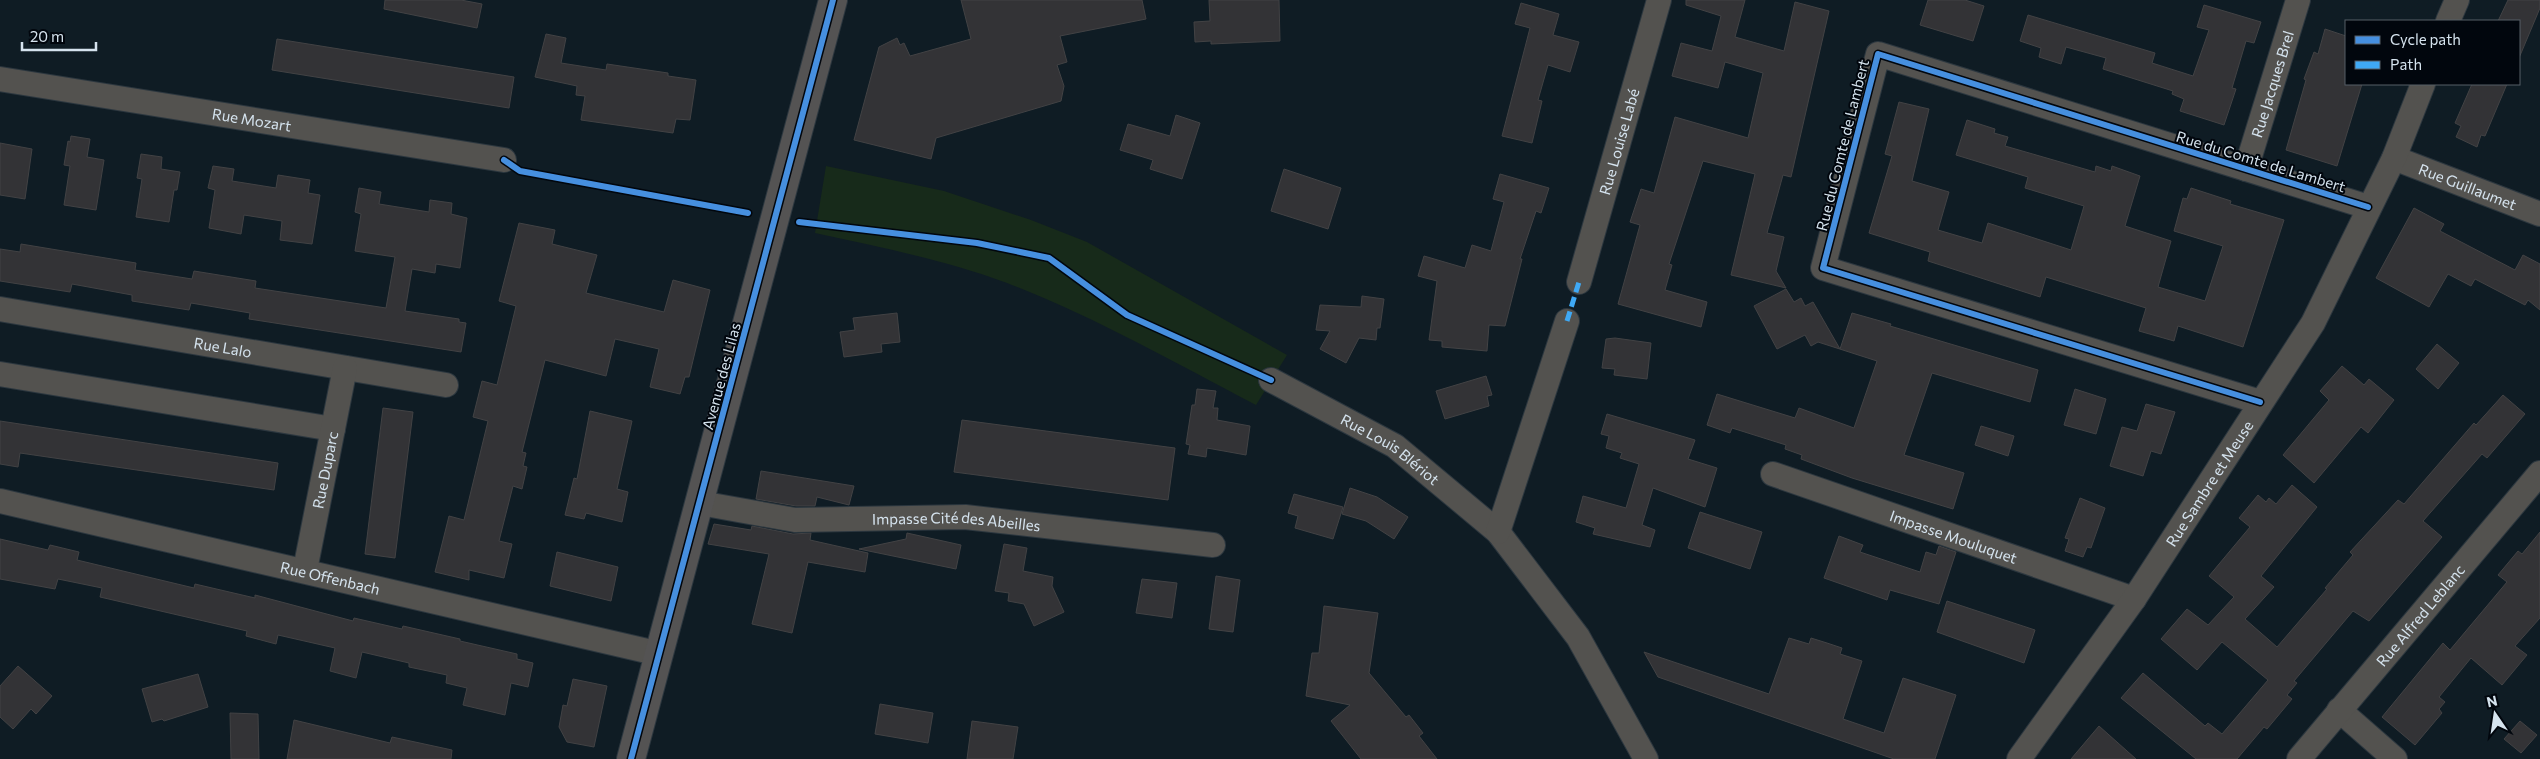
<svg xmlns="http://www.w3.org/2000/svg" width="2540" height="759" viewBox="0 0 2540 759" font-family="Commissioner,sans-serif">
	<rect width="100%" height="100%" fill="#0f1c24"/>
	<path fill="#172a1a" d="M826,166L944,191L1031,220L1087,242L1287,355L1256,405C1174,362 1093,316 1007,283C945,260 879,247 815,233Z"/>
	<path fill="#333336" stroke="#424244" d="M385,0H461L482,4L477,28L384,9Z
		M961,0H1142L1146,19L1060,36L1067,62L1057,65L1064,86L1061,101L936,138L931,159L854,140L879,47L897,38L900,45L904,43L910,56L971,39Z
		M1209,0H1279L1280,41L1211,44V41L1195,42L1194,22L1210,21Z
		M1686,0H1745L1735,37L1784,51L1795,2L1829,11L1791,177L1783,175L1767,233L1784,237L1776,271L1786,288L1731,275L1755,174L1703,161L1669,264L1672,265L1665,290L1707,302L1701,327L1618,304L1640,225L1630,222L1641,189L1654,193L1675,117L1748,138L1763,73L1725,62L1718,88L1672,76L1681,43L1712,51L1721,16L1686,5Z
		M1928,0H1965L1984,6L1973,41L1920,25Z
		M2508,0H2540V8L2519,58V21H2498Z
		M1521,3L1559,14L1553,35L1579,42L1570,72L1548,65L1538,100L1542,101L1532,143L1502,136L1530,28L1515,24Z
		M2204,5L2261,22L2254,43L2246,41L2232,88L2236,89L2224,125L2180,111L2184,99L2172,94L2173,91L2103,69L2106,58L2066,47L2061,64L2039,57L2041,48L2020,41L2028,15L2155,53L2152,63L2193,76L2209,30L2197,27Z
		M2325,29L2346,36V84H2362L2337,166L2286,150L2306,80L2304,79L2314,52L2318,54Z
		M546,34L566,38L561,63L606,70L607,64L668,73V76L696,80L690,120L676,119L673,133L581,120L585,96L576,95L577,86L535,77Z
		M277,39L514,77L509,108L272,70Z
		M2472,84H2507L2485,136L2481,135L2477,147L2456,137L2461,126L2455,123Z
		M1899,102L1929,109L1912,181L1949,192L1938,230L1982,243L1988,223L2071,250L2084,206L2025,188L2028,177L1956,155L1967,120L1995,129L1994,133L2008,137L2005,146L2095,172L2096,166L2111,171L2112,166L2140,176L2125,226L2171,241L2158,287L2205,301L2223,246L2174,231L2183,198L2187,199L2191,188L2231,201L2230,204L2284,220L2243,347L2178,326L2174,341L2139,331L2146,308L2046,277L2040,297L1928,261L1930,252L1869,233L1892,156L1885,154Z
		M1176,115L1200,123L1182,179L1150,169L1153,160L1120,150L1128,124L1170,136Z
		M71,136L90,139L87,157L104,160L96,210L64,205L70,166L64,165L68,141L70,142Z
		M0,143L32,149L25,199L0,195Z
		M141,154L162,157L161,169L180,172L177,190H174L169,222L136,217L142,179L137,178Z
		M213,166L234,169L232,181L276,188L278,175L310,180L308,193L320,195L312,244L280,240L282,221L244,215L241,234L209,228L215,190L208,188Z
		M1284,169L1341,188L1328,229L1271,211Z
		M1500,174L1549,188L1541,213L1536,211L1520,259H1522L1505,326L1489,325L1487,351L1442,347V341L1429,340L1437,281L1418,276L1424,256L1465,268L1472,245L1491,251L1504,202L1493,199Z
		M359,188L381,192L379,204L429,212L430,200L452,203L451,214L467,218L460,268L436,264L435,273L412,269L405,311L459,319V322L466,323L461,352L249,319L250,313L191,303L189,310L132,301V295L72,284L70,292L0,281V249L20,252L21,244L136,263L135,270L192,279L194,271L256,281L255,288L386,308L395,257L355,251L361,214L355,212Z
		M2414,208L2444,224L2440,231L2515,270L2523,255L2540,264V310L2528,300L2525,305L2475,279L2471,286L2448,274L2429,307L2376,278Z
		M519,223L555,230L552,244L597,255L586,293L664,312L673,280L710,290L689,377H685L680,394L650,387L659,349L615,339L606,376L545,360L522,452L526,453L523,466L527,467L522,489L513,486L499,541L512,544L504,578L469,570V580L435,572L449,516L464,520L488,421L473,417L482,381L497,385L516,306L499,301Z
		M1786,289L1794,302L1801,298L1805,306L1813,302L1840,349L1852,313L1891,324L1890,326L2038,370L2030,402L1932,373L1904,455L1964,473L1953,509L1852,478L1801,459L1802,455L1785,449L1786,445L1732,428L1730,433L1707,425L1717,394L1795,418L1799,408L1854,428L1877,361L1818,342L1811,346L1805,335L1777,349L1754,306Z
		M1362,296L1384,299L1380,328H1377L1376,340L1359,338L1346,363L1320,349L1330,331L1316,330L1320,305L1361,307Z
		M897,313L900,342L881,344L882,352L844,357L840,332L855,330L853,318Z
		M1615,338L1651,343L1647,379L1614,375L1615,369L1602,368L1606,339Z
		M2437,344L2459,363L2438,389L2416,369Z
		M2342,366L2364,385L2369,379L2394,400L2368,433L2361,427L2314,483L2283,455L2329,400L2320,391Z
		M1486,376L1492,395L1487,396L1489,406L1445,419L1436,391Z
		M1197,389L1216,391L1213,408H1218L1217,420L1250,426L1246,455L1207,448L1206,457L1188,454L1190,445L1186,444L1192,405H1195Z
		M2075,389L2106,399L2096,434L2064,425Z
		M2503,395L2525,414L2487,458L2482,454L2423,521L2442,537L2369,621L2353,611L2294,681L2297,683L2287,695L2292,699L2267,729L2264,727L2237,759H2196L2121,698L2143,673L2205,726L2208,723L2222,734L2268,680L2222,642L2197,670L2161,639L2187,609L2208,625L2234,597L2209,576L2250,527L2239,518L2258,495L2266,502L2269,498L2276,504L2292,485L2317,507L2261,576L2274,587L2245,619L2277,647L2327,589L2325,588L2353,555L2350,552L2398,500L2404,504L2474,423L2476,425Z
		M2146,404L2175,412L2161,454L2151,451L2143,476L2110,466L2122,427L2137,431Z
		M383,408L413,412L395,558L365,554Z
		M590,411L632,421L617,489L628,492L622,522L586,513L584,519L565,515L574,478L577,479Z
		M1607,414L1695,440L1688,459L1717,468L1705,507L1653,488L1642,525L1655,530L1650,547L1593,534L1595,528L1576,522L1583,496L1626,508L1639,464L1620,458L1622,453L1606,448L1609,436L1601,434Z
		M962,420L1175,448L1168,500L954,472Z
		M0,421L278,463L274,490L20,453L18,467L0,464Z
		M1981,426L2014,436L2008,456L1975,445Z
		M761,471L854,486L849,505L817,497L815,506H796L756,499Z
		M1350,488L1377,497L1408,517L1394,539L1366,521L1342,514Z
		M1294,494L1343,507L1333,539L1295,528L1298,516L1288,513Z
		M2080,498L2105,508L2091,548L2087,547L2083,557L2065,551L2069,539L2065,538Z
		M1700,512L1762,532L1750,569L1688,548Z
		M714,524L751,530L752,526L793,534L811,533L810,540L868,553L865,572L808,562L792,633L752,624L769,554L708,544Z
		M2540,532V618L2515,646L2527,655L2502,685L2471,658L2439,697L2445,702L2439,709L2442,713L2415,745L2382,717L2443,643L2450,650L2507,582L2498,575L2518,551L2522,554Z
		M907,533L961,545L956,569L859,549L906,539Z
		M1839,536L1863,545L1860,552L1920,572L1926,552L1936,555L1939,546L1956,552L1939,604L1890,590L1887,600L1824,578Z
		M0,539L48,550L50,545L79,552L77,560L194,588L195,584L255,598V595L353,621L354,618L402,629L403,626L460,639V641L517,654V659L533,663L528,687L511,683L505,715L463,705L467,688L446,683L447,675L409,667V663L362,652L356,678L330,671L335,648L278,635L276,644L246,636L247,631L100,597L102,588L58,579L55,589L0,579Z
		M1004,544L1027,548L1023,571L1053,577L1052,586L1064,612L1034,626L1024,604L1008,601L1009,593L995,591Z
		M557,552L618,567L611,601L550,586Z
		M1216,576L1240,580L1233,632L1209,629Z
		M1142,579L1177,583L1172,618L1136,613Z
		M1947,601L2035,630L2024,663L1937,632Z
		M1324,606L1378,613L1369,673L1406,717L1409,715L1423,733L1419,736L1437,759H1361L1331,721L1350,705L1306,696L1312,653H1319Z
		M1789,638L1809,644L1811,638L1827,643L1842,648L1840,654L1862,661L1843,719L1884,733L1903,678L1956,695L1935,759H1894L1658,677L1644,652L1769,694Z
		M18,666L52,696L36,714L31,709L13,729L0,717V686Z
		M198,674L208,707L164,721L162,719L152,722L142,689Z
		M573,679L607,686L594,747L567,742L559,727L563,705L567,706Z
		M880,704L933,713L928,743L875,734Z
		M230,713L258,714L259,759H231Z
		M294,720L390,743L392,737L452,750L451,759H287Z
		M972,721L1018,727L1013,759H967Z
		M2520,721L2537,735L2521,753L2504,739Z
		M2099,726L2136,759H2071Z"/>
	<g fill="none" stroke-linecap="round" stroke-linejoin="round">
		<defs>
			<g id="street">
				<path d="M2448,21L2457,0"/>
				<path id="s1" d="M0,79L504,160"/>
				<path id="s2" d="M2394,158L2540,214"/>
				<path id="s3" d="M2246,169L2298,0"/>
				<path id="s4" d="M1579,282L1659,0"/>
				<path id="s5" d="M0,309L446,385"/>
				<path d="M0,374L333,429"/>
				<path id="s6" d="M1271,380L1395,446L1498,532L1578,637L1646,759"/>
				<path d="M2260,402L1823,268L1878,54L2368,207"/>
				<path id="s7" d="M1773,474L2134,599"/>
				<path id="s8" d="M0,501L660,654"/>
				<path id="s9" d="M700,503L795,520L965,517L1213,545"/>
				<path d="M1498,532L1567,321"/>
				<path id="s10" d="M305,570L345,368"/>
				<path d="M2339,710L2395,759"/>
				<path id="s11" d="M2019,759L2134,599L2313,323L2394,158L2423,84"/>
				<path id="s12" d="M2299,759L2540,473"/>
			</g>
			<path id="secondary" d="M631,759L833,0"/>
		</defs>
		<use href="#street" stroke="#2c373f" stroke-width="26"/>
		<use href="#secondary" stroke="#2c373f" stroke-width="30"/>
		<use href="#street" stroke="#53524f" stroke-width="24"/>
		<use href="#secondary" stroke="#545353" stroke-width="28"/>
		<path stroke="#3fa9f5" stroke-width="5" stroke-dasharray="10 5" stroke-linecap="butt" d="M1567,321L1579,282"/>
		<defs>
			<path id="cycleway" d="M504,160L520,171L748,213
				M799,222L977,243L1049,258L1127,315L1271,380
				M2260,402L1823,268L1878,54L2368,207
				M631,759L833,0"/>
		</defs>
		<use href="#cycleway" stroke="#01060d" stroke-width="9"/>
		<use href="#cycleway" stroke="#468fdf" stroke-width="6"/>
	</g>
	<g text-anchor="middle" dominant-baseline="central" stroke-width="4" stroke-linejoin="round" paint-order="stroke">
		<g font-size="15" fill="#d5e3ee" stroke="#01060d">
			<text stroke="none"><textPath href="#s3" startOffset="89">Rue Jacques Brel</textPath></text>
			<text stroke="none"><textPath href="#s1" startOffset="255">Rue Mozart</textPath></text>
			<text stroke="none"><textPath href="#s4" startOffset="146">Rue Louise Labé</textPath></text>
			<text transform="translate(1842 145) rotate(-76)">Rue du Comte de Lambert</text>
			<text transform="translate(2261 161) rotate(17)">Rue du Comte de Lambert</text>
			<text stroke="none"><textPath href="#s2" startOffset="79">Rue Guillaumet</textPath></text>
			<text stroke="none"><textPath href="#s5" startOffset="226">Rue Lalo</textPath></text>
			<text transform="translate(721 376) rotate(-75)">Avenue des Lilas</text>
			<text stroke="none"><textPath href="#s6" startOffset="138">Rue Louis Blériot</textPath></text>
			<text stroke="none"><textPath href="#s10" startOffset="102">Rue Duparc</textPath></text>
			<text stroke="none"><textPath href="#s11" startOffset="335">Rue Sambre et Meuse</textPath></text>
			<text stroke="none"><textPath href="#s9" startOffset="258">Impasse Cité des Abeilles</textPath></text>
			<text stroke="none"><textPath href="#s7" startOffset="191">Impasse Mouluquet</textPath></text>
			<text stroke="none"><textPath href="#s8" startOffset="339">Rue Offenbach</textPath></text>
			<text stroke="none"><textPath href="#s12" startOffset="188">Rue Alfred Leblanc</textPath></text>
		</g>
	</g>
	<rect x="2345" y="20" width="175" height="65" fill="#01060d" stroke="#565e67"/>
	<rect x="2355" y="36" width="25" height="8" fill="#468fdf" stroke="#565e67"/>
	<text x="2390" y="45" font-size="15" fill="#d5e3ee">Cycle path</text>
	<rect x="2355" y="61" width="25" height="8" fill="#3fa9f5" stroke="#565e67"/>
	<text x="2390" y="70" font-size="15" fill="#d5e3ee">Path</text>
	<g transform="translate(2495 714) rotate(347)" stroke="#01060d" stroke-width="4" paint-order="stroke">
	<path d="M0-4L9 19L0 12L-9 19Z" fill="#d5e3ee"/>
	<text y="-8" font-size="14" font-weight="bold" text-anchor="middle" fill="#d5e3ee">N</text>
	</g>
	<path d="M22 42v8h74v-8" fill="none" stroke="#d5e3ee" stroke-width="2.5"/>
	<text x="30" y="42" font-size="15" fill="#d5e3ee" stroke="#01060d" stroke-width="4" paint-order="stroke">20 m</text>
</svg>
